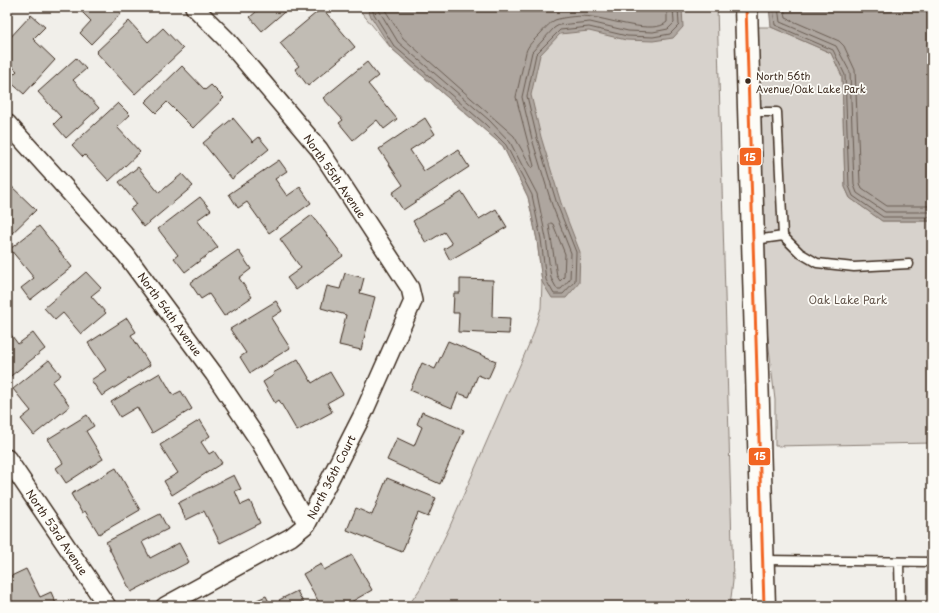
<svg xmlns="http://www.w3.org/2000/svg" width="939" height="613" viewBox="0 0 939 613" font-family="'Playpen Sans',sans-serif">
	<rect width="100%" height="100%" fill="#f1efea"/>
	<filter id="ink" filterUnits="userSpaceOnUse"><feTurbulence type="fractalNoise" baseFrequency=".025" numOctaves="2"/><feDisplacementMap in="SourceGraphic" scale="8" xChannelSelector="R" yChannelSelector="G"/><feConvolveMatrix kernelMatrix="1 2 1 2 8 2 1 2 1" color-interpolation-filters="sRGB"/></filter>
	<g filter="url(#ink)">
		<path fill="#d7d2cc" stroke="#897e75" d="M357,7H717L733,581L730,606H408L420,589L450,526L533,335L541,308L542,282L537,240L528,197L503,146L391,48Z
			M753,27H771L831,53L842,76L845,187L850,198L882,221H932V443L775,446V400L762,287Z"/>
		<path fill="#aea69f" stroke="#80746b" d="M367,7H682L683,27L673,38L653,41L626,40L589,31L560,34L540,55L531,95L541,137L561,203L580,252L579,283L566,298H552L542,282L537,240L528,197L503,146L391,48L370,15Z
			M769,7H932V221H882L850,198L845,187L842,76L831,53L771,27Z"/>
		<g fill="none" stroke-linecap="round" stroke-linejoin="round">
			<path stroke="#695c52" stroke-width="1" d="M371,7L374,14L394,46L485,124L506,145L532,195L541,239L546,280L554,294H563L575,281L576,252L557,204L537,138L527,96L536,54L560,30L589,27L627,36L653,37L670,34L679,25L678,7
				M377,7L398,42L489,120L510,142L537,194L546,238L551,278L557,289H561L570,279L571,253L552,205L532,139L522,97L532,52L554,28L559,25L590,22L628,31L653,32L668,29L674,23L673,7
				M383,7L403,38L514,136L532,168L534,166L516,97L526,52C528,45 534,40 539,35C544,30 549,23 555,20C564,17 582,15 592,17C609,19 654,35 667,22V7
				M773,7L775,25L833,50L845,75L849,186L853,196L883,217H932
				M778,7L780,22L836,46L850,72L854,185L857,193L885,212H932
				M784,7L786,18L839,41L844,46L855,70L860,183L862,189L887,206H932
				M551,223L553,224L565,254L564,277L560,281L557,276L549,225Z"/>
		</g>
		<path fill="#c1bcb4" stroke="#3b2a1e" d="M77,7H127L91,44L80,33L91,21Z
			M262,7H290L262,31L250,17Z
			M322,8L355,47L308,86L295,69L299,66L280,43Z
			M31,15L45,27L33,39L55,60L24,94L8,80L17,71L7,62V41Z
			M129,21L148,42L163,28L183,49L135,94L96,52Z
			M76,58L86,69L73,80L99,108L66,138L54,124L61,117L38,92Z
			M367,62L378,76L368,84L397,119L384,129L377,120L353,140L339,123L343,120L323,98Z
			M182,66L205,90L211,85L224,98L193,128L167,102L156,113L145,102Z
			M118,103L130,115L117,127L140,152L109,181L85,155L83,157L72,145Z
			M233,118L253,142L259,137L269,149L232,179L203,143Z
			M425,118L435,134L410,150L424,171L458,150L469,167L403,210L392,193L403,185L379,149Z
			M279,160L287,171L275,179L287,196L300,187L311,203L269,233L247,202L238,208L229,194Z
			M138,167L159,193L182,174L193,186L144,227L130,209L137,204L119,182Z
			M7,182L36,210L7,238Z
			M462,192L479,219L496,209L507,227L450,260L444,249L452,244L444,232L426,243L413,221Z
			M200,197L211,210L197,220L218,247L185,272L174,258L178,255L158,229Z
			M312,215L343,256L296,290L287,278L301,268L280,239Z
			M39,226L72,267L30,300L21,288L34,278L10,249Z
			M238,250L251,269L239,278L252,297L224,316L209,294L201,299L190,283Z
			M86,272L101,288L91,296L106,313L81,334L63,313L55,320L44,308Z
			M345,273L364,278L360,293L375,297L361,350L339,345L346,315L321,308L327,286L340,289Z
			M460,279L493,280L492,317L510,318L509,334L458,332L459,313H453L454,293H460Z
			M276,301L282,311L271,318L290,348L250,373L240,357L246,353L230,329Z
			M127,318L136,332L131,335L150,365L102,396L91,380L106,370L88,343Z
			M9,332L18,344L33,333L45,349L7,379V334Z
			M448,341L496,361L488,379L478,375L469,397L458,393L452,408L410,390L422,363L435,369Z
			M298,359L312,383L330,372L343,394L327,403L332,412L297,431L279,400L275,403L263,382L274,375L273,373Z
			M49,360L61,375L52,382L70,406L34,435L21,419L31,411L13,389Z
			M160,373L173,395L181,391L192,409L152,433L137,407L120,417L111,402Z
			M422,412L464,430L440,484L387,460L397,438L414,446L422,427L417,424Z
			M87,415L94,426L86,431L103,459L66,483L56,468L63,463L48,439Z
			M200,420L210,436L201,442L209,454L214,451L222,463L172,495L164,481L178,473L160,445Z
			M116,468L140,510L99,534L85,511L82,513L71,494Z
			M234,475L241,489L235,491L241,505L250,501L260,523L220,543L204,511L186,520L178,503Z
			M387,478L436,498L428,517L418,513L402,552L347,530L356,508L372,515Z
			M160,514L168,529L142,542L150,558L179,543L189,562L131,592L106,542Z
			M352,555L372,590L344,606H321L303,574L321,564L324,570Z
			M26,569L40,597L51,592L57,606H7V578Z
			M297,591L305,606H282L279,600Z
			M266,596L271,606H260L257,600Z"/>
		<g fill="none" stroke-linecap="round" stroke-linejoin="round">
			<defs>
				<path id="lane" d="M750,112H777L783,236
					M755,240L783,236L800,253L817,263L854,267L909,264
					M764,560L932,562
					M899,562L900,606"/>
				<path id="street" d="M7,123L126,255L214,374L261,444L307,524
					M7,458L107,606
					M165,606L291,537L307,524L364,412L413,301L410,288L319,149L227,40L194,7"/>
				<path id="secondary" d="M746,7L764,606"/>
			</defs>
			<use href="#lane" stroke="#3b2a1e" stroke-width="11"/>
			<use href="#street" stroke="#3b2a1e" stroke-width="20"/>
			<use href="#secondary" stroke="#3b2a1e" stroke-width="25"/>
			<use href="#lane" stroke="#fdfcf7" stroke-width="8"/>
			<use href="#street" stroke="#fdfcf7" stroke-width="17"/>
			<use href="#secondary" stroke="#fdfcf7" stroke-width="22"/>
			<defs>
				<path id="bus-1" d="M746,7L764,606"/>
			</defs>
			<use href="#bus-1" stroke="#fdfcf7" stroke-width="6"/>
			<use href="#bus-1" stroke="#f26522" stroke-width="3"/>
		</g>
	</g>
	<circle fill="#3b2a1e" stroke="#fdfcf7" stroke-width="1.5" cx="748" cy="81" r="3.5"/>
	<g text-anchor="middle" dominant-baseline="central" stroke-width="3.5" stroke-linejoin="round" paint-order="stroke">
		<g font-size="10" fill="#3b2a1e" stroke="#fdfcf7" text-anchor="start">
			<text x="756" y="75">North 56th<tspan x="756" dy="13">Avenue/Oak Lake Park</tspan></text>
		</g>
		<g font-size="11" fill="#3b2a1e" stroke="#fdfcf7">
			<text transform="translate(335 176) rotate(55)">North 55th Avenue</text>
			<text transform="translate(170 314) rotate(54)">North 54th Avenue</text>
			<text transform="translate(331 477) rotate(-63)">North 36th Court</text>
			<text transform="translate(57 532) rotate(56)">North 53rd Avenue</text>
		</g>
		<g font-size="11" fill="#62544a" stroke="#fdfcf7">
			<text x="848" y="299">Oak Lake Park</text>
		</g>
	</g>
	<g stroke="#fdfcf7" stroke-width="1.5">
		<rect x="739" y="147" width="23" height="19" rx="4" fill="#f26522"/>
		<rect x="748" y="447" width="23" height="19" rx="4" fill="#f26522"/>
	</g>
	<g font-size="11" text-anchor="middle" font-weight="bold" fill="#fff">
		<text x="750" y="161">15</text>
		<text x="760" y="460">15</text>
	</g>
	<rect width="939" height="613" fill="none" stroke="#fdfcf7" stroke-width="24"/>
	<rect x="12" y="12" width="915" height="589" fill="none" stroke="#3b2a1e" stroke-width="1.5" filter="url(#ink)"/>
</svg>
